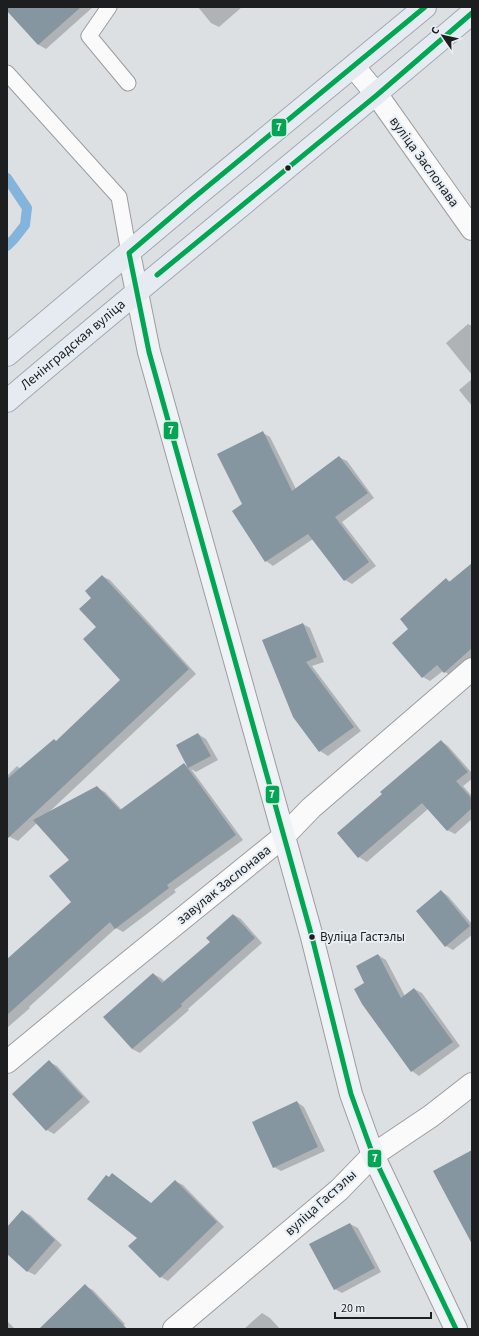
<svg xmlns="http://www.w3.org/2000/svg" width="479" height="1336" viewBox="0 0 479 1336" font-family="'Source Sans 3',sans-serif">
	<rect width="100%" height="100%" fill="#dde0e3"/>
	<path fill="#0003" d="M7,7H93L46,49L39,45L7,10Z
		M198,7H242L219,27L211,23Z
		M468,324L472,326V375L446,343Z
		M472,379V406L459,390Z
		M263,433L270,437L296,489L339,457L347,461L374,498L342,522L376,566L352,584L345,580L313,539L273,566L266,561L243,505Z
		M472,565V659L452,676L443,671L430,681L423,677L410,629L446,579L451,582Z
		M102,576L110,580L196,674L48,813L97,788L105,792L122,810L184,764L188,767L198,734L206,739L218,760L196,772L191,769L243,840L174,890L176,892L123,932L116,928L29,1007L30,1008L7,1028V961L73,902L70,860L37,823L18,841L10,837L7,833V776L17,766L21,769L57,742L122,680L97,627L92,598Z
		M303,624L310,628L324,662L312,666L361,731L328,756L320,751L294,716Z
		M441,741L448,746L472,773V779L463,786L472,796V819L455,834L447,830L428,809L367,862L359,857L338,833L384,794Z
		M441,891L448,896L472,924V935L453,950L446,946Z
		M234,915L241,919L262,943L188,1009L189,1010L140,1053L132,1049L153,974L161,978L165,982L211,942Z
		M378,955L386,960L405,996L414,989L422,993L460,1046L419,1076L412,1071L363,1003L366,984Z
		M49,1062L57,1066L90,1102L54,1134L47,1130Z
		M297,1102L304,1107L325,1151L281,1171L274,1167Z
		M119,1179L152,1204L175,1181L183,1185L224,1227L168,1281L161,1277L138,1237Z
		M22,1211L30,1215L62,1245L35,1275L27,1271L7,1252V1228Z
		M350,1224L358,1228L381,1272L342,1293L335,1289Z
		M85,1286L93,1290L125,1324L120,1329H79Z
		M262,1313L270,1318L280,1329H244Z
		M7,1321L15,1329H7Z"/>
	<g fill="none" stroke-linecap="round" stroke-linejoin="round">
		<path stroke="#83b4db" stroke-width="10" d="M7,178L27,208L25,225L14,239L7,246"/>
	</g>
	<path fill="#8696a1" d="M7,7H81L38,45L7,11Z
		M263,431L292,491L339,456L368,493L335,517L369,562L344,581L308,534L265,562L232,511L242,504L217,454Z
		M472,563V648L444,673L437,665L422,678L392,643L408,629L400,619L446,578L449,582Z
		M102,575L189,669L7,839V779L54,739L56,741L120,680L83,639L96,627L79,609L91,598L85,591Z
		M303,623L317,657L306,662L354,727L319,752L293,717L262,640Z
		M198,733L211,756L188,768L176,745Z
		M441,740L468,772L456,781L472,799V808L447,831L422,803L358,858L337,833L382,794L380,792Z
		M184,763L236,835L167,885L169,888L115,929L110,922L7,1015V959L71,902L49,876L69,860L33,820L97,786L120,810Z
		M441,890L470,926L445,947L416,911Z
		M233,914L255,938L181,1004L182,1006L132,1049L103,1017L153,973L162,983L210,942L206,938Z
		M378,954L401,998L414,988L453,1042L411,1072L362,1004L354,989L364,983L356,966Z
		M49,1060L83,1097L46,1131L12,1094Z
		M297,1101L318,1147L273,1168L252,1122Z
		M472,1150V1244L433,1171Z
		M112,1173L151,1203L175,1180L217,1222L160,1278L128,1246L137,1238L87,1199L106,1175L109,1177Z
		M22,1210L55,1240L27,1272L7,1254V1227Z
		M350,1223L375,1268L334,1290L309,1244Z
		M85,1284L127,1329H39Z"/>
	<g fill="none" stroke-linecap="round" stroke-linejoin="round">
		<defs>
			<path id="lane" d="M109,7L89,36L128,83
				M7,73L119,197L129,253"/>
			<path id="street" d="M354,67L377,95L472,229
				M7,1062L82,1000L284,836L311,808L472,669
				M174,1329L339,1190L373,1155L431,1116L472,1084"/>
			<path id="secondary" d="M129,253L149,352L312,937L351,1094L373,1155L456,1329"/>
			<path id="primary" d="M7,355L191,200L425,7
				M7,401C161,270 318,144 472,13"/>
		</defs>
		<use href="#lane" stroke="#9b9d9f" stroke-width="17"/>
		<use href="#street" stroke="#9b9d9f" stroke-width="24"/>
		<use href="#secondary" stroke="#9b9d9f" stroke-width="24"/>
		<use href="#primary" stroke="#9faab3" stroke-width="24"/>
		<use href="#lane" stroke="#fafafb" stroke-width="15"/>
		<use href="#street" stroke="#fafafb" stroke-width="22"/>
		<use href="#secondary" stroke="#f0f3f5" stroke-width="22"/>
		<use href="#primary" stroke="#e5ebf0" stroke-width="22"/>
		<defs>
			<path id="bus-1" d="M425,7L191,200L129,253L149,352L312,937L351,1094L373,1155L456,1329
				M157,275L377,95L472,13"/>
		</defs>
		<use href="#bus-1" stroke="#e7eef4" stroke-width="8"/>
		<use href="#bus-1" stroke="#00a651" stroke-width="5"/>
	</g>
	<g fill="#1c1e20" stroke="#e7eef4" stroke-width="1.5">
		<circle cx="288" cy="168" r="3.5"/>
		<circle cx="312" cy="937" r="3.5"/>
	</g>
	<g text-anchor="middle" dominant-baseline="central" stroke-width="4" stroke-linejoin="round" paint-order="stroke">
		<g font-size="13" fill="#1c1e20" stroke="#e7eef4" text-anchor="start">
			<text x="320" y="937">Вуліца Гастэлы</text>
		</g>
		<g font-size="14" fill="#1c1e20" stroke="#e7eef4">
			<text transform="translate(424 162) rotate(54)">вуліца Заслонава</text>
			<text transform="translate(73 345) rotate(-40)">Ленінградская вуліца</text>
			<text transform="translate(224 885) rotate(-39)">завулак Заслонава</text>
			<text transform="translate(321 1203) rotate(-42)">вуліца Гастэлы</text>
		</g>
	</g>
	<g stroke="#e7eef4" stroke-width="1.5">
		<rect x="271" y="118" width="16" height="19" rx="4" fill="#00a651"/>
		<rect x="163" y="421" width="16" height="19" rx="4" fill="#00a651"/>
		<rect x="265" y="785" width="15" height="19" rx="4" fill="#00a651"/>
		<rect x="367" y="1149" width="15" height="19" rx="4" fill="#00a651"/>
	</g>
	<g font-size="11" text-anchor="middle" font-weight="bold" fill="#fff">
		<text x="279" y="131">7</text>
		<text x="171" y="434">7</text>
		<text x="272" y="798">7</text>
		<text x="375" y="1162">7</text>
	</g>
	<rect width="479" height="1336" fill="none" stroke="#1c1e20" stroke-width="16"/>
	<g transform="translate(443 36) rotate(304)" stroke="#e7eef4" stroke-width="3" paint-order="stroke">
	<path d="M0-3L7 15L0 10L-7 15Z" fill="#1c1e20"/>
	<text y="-6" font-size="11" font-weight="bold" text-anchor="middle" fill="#1c1e20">С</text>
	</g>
	<path d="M335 1312v6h96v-6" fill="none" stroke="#1c1e20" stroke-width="2"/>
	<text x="341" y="1312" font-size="12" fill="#1c1e20" stroke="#e7eef4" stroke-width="3" paint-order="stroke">20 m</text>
</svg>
